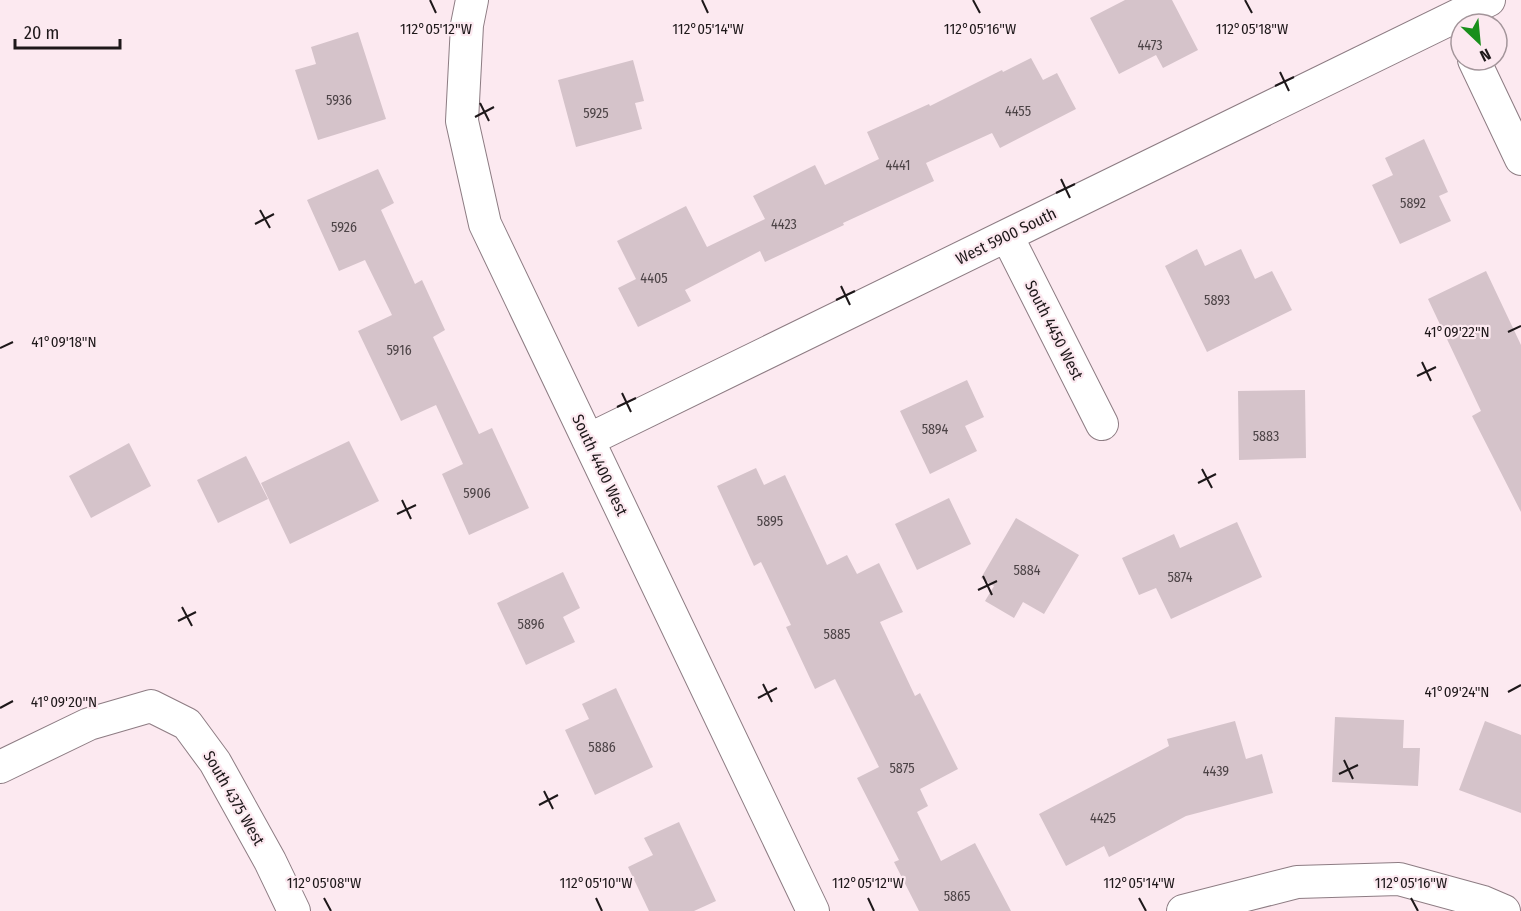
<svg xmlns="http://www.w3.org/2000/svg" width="1521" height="911" viewBox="0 0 1521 911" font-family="'Fira Sans Condensed',sans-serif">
	<rect width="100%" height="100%" fill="#fce9f0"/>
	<path fill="#d5c3ca" d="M1125,0H1172L1198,50L1163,68L1156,55L1119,74L1090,18Z
		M358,32L386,119L318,140L295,70L316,64L311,47Z
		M1031,58L1043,80L1057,73L1076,109L1000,148L992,133L926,163L934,181L843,223L844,225L765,262L760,251L685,290L691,301L638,327L618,288L636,279L617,241L686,206L707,247L765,219L753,196L815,165L825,185L879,159L867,132L929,104L930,106L1002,70L1003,72Z
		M633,60L644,101L635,103L642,129L576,147L558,80Z
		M1424,139L1448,192L1439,196L1451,221L1400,244L1372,185L1393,175L1385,158Z
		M378,169L394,203L381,210L415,284L422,280L445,330L433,337L479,434L492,428L529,508L469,535L442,474L463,464L436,405L401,421L358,331L392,315L365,260L339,271L307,200Z
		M1197,249L1205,266L1241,249L1255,279L1272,271L1292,310L1207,352L1165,266Z
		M1486,271L1521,345V512L1472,416L1481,411L1428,299Z
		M967,380L984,417L965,426L977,451L930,474L900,411Z
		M1305,390L1306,458L1239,460L1238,391Z
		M349,441L379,501L290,544L261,483Z
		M129,443L151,486L91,518L69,476Z
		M246,456L268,499L218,523L197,480Z
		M756,468L764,485L785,475L827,565L847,555L857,574L879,563L903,612L880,622L915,696L920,693L958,769L920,789L928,806L917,812L941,861L975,843L1011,911H919L894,862L899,860L857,778L879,767L835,679L815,689L786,627L791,625L761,562L754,566L717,486Z
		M949,498L971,544L917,570L895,524Z
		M1016,518L1079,555L1044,614L1023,602L1014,618L985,601L994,586L981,578Z
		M1237,522L1262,577L1171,619L1156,588L1139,595L1122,558L1174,534L1180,548Z
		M563,572L580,608L563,617L575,642L526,665L497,603Z
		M616,688L653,767L595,795L565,730L589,719L582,704Z
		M1335,717L1404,720L1403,748H1420L1418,786L1332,782Z
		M1235,721L1246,759L1262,754L1273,793L1186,816L1109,857L1104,846L1066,866L1039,814L1169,746L1167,739Z
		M1485,721L1521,735V813L1459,790Z
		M679,822L716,901L694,911H649L628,867L653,855L644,838Z"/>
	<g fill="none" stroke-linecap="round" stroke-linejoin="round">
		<defs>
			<path id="minor" d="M472,0L467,25L462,121L485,224L813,911
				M1474,60L1521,159
				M1007,236L1102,424
				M588,440L1489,0
				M0,767L89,724L151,706L187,724L215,762L270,861L294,911
				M1183,911L1297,882L1399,879L1483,902L1504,911"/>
		</defs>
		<use href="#minor" stroke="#8d7c83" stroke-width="34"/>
		<use href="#minor" stroke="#fff" stroke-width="32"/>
	</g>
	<path fill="none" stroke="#1e181a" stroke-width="2" d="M430,0L436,13M702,0L708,13M973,0L980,13M1245,0L1252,13M1280,72L1289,91M1275,86L1294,77M480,103L489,121M475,117L494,107M1061,179L1070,198M1056,193L1075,184M260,210L270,228M255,224L274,214M841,286L850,305M836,300L855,291M1508,332L1521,326M0,348L13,342M1422,362L1431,381M1417,376L1436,367M622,393L631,412M617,407L636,398M1202,469L1212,488M1198,483L1216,474M402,500L411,519M397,514L416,505M983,576L992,595M978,590L997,581M182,607L192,626M178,621L196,612M763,684L772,702M1508,692L1521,685M758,698L777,688M0,708L13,701M1344,760L1353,779M1339,774L1358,765M544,791L553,809M539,805L558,795M324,898L331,911M596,898L602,911M868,898L874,911M1139,898L1146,911M1411,898L1418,911"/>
	<g text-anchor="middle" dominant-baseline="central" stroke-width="4.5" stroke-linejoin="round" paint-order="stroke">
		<g font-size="14" fill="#4c4346">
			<text x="1150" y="45">4473</text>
			<text x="339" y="100">5936</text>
			<text x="1018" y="111">4455</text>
			<text x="596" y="113">5925</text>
			<text x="898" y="165">4441</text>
			<text x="1413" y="203">5892</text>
			<text x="784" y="224">4423</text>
			<text x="344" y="227">5926</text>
			<text x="654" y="278">4405</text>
			<text x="1217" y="300">5893</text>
			<text x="399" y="350">5916</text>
			<text x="935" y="429">5894</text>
			<text x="1266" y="436">5883</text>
			<text x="477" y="493">5906</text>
			<text x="770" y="521">5895</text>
			<text x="1027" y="570">5884</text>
			<text x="1180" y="577">5874</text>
			<text x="531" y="624">5896</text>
			<text x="837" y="634">5885</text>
			<text x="602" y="747">5886</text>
			<text x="902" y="768">5875</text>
			<text x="1216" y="771">4439</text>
			<text x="1103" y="818">4425</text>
			<text x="957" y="896">5865</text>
		</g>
		<g font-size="16" fill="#1e181a" stroke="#fce9f0">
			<text transform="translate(1006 236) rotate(-26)">West 5900 South</text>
			<text transform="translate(1054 330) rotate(63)">South 4450 West</text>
			<text transform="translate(600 465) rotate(65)">South 4400 West</text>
			<text transform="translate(234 798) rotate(60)">South 4375 West</text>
		</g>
	</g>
	<g font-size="15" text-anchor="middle" fill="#1e181a" stroke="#fce9f0" stroke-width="4.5" stroke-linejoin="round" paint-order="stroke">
		<text x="708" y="34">112°05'14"W</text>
		<text x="980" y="34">112°05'16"W</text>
		<text x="1252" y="34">112°05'18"W</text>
		<text x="436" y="34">112°05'12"W</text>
		<text x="1457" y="337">41°09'22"N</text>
		<text x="64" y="347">41°09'18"N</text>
		<text x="1457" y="697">41°09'24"N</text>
		<text x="64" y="707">41°09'20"N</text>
		<text x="324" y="888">112°05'08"W</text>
		<text x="596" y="888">112°05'10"W</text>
		<text x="868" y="888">112°05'12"W</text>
		<text x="1139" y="888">112°05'14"W</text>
		<text x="1411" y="888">112°05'16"W</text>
	</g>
	<g transform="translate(1479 42) rotate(154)"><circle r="28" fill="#fce9f0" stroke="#a3959a" stroke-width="1.5"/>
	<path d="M0-4.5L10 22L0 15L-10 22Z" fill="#198f1b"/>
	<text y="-9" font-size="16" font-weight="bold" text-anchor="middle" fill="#1e181a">N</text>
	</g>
	<path d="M15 39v9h105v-9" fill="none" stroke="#1e181a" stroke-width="3"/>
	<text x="24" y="39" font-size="18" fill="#1e181a" stroke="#fce9f0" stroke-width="4.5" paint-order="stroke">20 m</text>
</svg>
